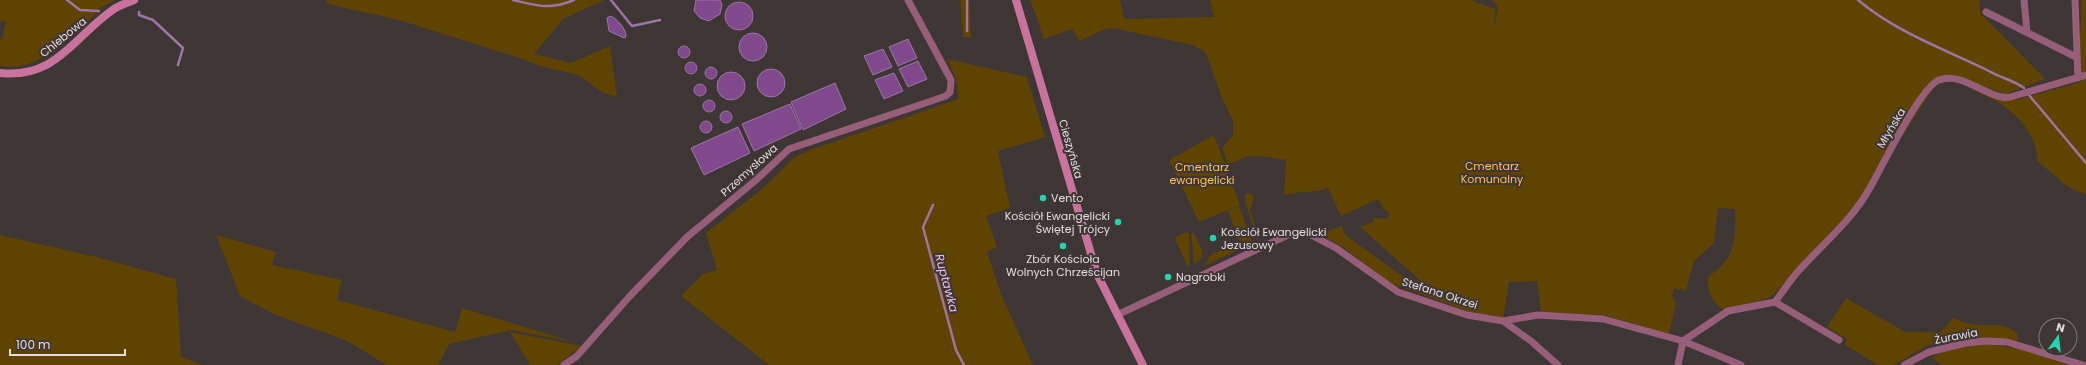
<svg xmlns="http://www.w3.org/2000/svg" width="2086" height="365" viewBox="0 0 2086 365" font-family="Poppins,sans-serif">
	<rect width="100%" height="100%" fill="#3e3535"/>
	<path fill="#5f4300" d="M0,0H115L97,10L75,9L99,11C72,34 39,74 0,66V39H2L6,22L0,21Z
		M326,0H604L563,19L534,54L571,63L610,46L617,96C595,94 591,79 574,74C556,70 540,67 523,59L399,20L328,4Z
		M960,0H969L971,37H963Z
		M1030,0H1120L1124,19L1214,17L1210,0H1470L1495,9L1494,29L1498,7L1492,0H1979L1981,14L2045,79L2006,94C1992,89 1960,78 1945,81C1938,83 1934,88 1930,93L1862,198L1842,222L1771,297L1725,311C1712,303 1707,293 1708,277C1713,273 1720,268 1724,263C1736,249 1736,226 1735,209L1718,208L1714,243L1694,261L1686,291L1674,288L1672,296L1676,303L1669,334L1604,315L1541,312L1537,281L1509,282L1503,318L1470,312L1390,283L1343,247L1319,234L1342,226L1344,234L1402,276L1422,282L1360,227L1374,222L1372,218L1388,219L1389,213L1383,208L1378,199L1341,216L1328,188C1314,193 1299,191 1284,195L1286,160C1273,158 1259,155 1246,157C1241,158 1235,162 1228,164L1222,148L1233,135V121L1222,98L1206,53L1193,45L1126,31C1109,23 1095,34 1080,41L1072,29L1043,39L1038,21Z
		M2082,0H2086V195L2067,186L2037,161C2038,140 2022,119 2005,107C1995,99 1981,94 1970,88L2006,99L2016,100L2081,82L2079,52Z
		M947,59L1027,77L1045,137L998,151L1010,208L986,216L997,247L987,252L1002,297L1033,365H769L681,296L703,274L717,270L706,233L762,189L795,157L813,149L959,99L956,78Z
		M1214,135L1240,205L1199,222L1169,160Z
		M1249,193L1254,196L1250,211L1260,240L1256,234L1245,201V195Z
		M1239,206L1253,245L1245,249L1242,247L1228,211Z
		M1186,232L1189,233L1190,266L1188,267L1175,239L1176,237Z
		M1191,233H1194L1203,252L1200,260L1194,264Z
		M0,235L96,257L176,279L181,357L203,365H0Z
		M216,235L276,252L272,265L342,280L337,300L455,332L462,308L574,342L511,330L449,344L438,365H387L345,340L276,315L240,296Z
		M1229,246L1233,248L1234,252L1202,267L1207,262L1210,255Z
		M1846,298L1905,332H1941L1953,318C1959,320 1965,323 1971,324C1990,328 2003,319 2018,335L2017,342L1955,343L1928,345L1894,365H1878L1845,345L1847,339L1827,327Z
		M510,332L582,346L557,365H530Z
		M1969,343L2003,346L2034,352L2070,365H1942L1931,357Z"/>
	<path fill="#7f498b" stroke="#9d75a4" d="M696,0H720L722,5L720,14L709,21L700,18L694,11Z
		M725 16a14 14 0 1 1 28 0a14 14 0 1 1-28 0Z
		M610,16C617,18 627,30 626,37L624,38L609,31L607,18Z
		M739 47a14 14 0 1 1 28 0a14 14 0 1 1-28 0Z
		M908,39L917,58L898,66L889,47Z
		M678 52a6 6 0 1 1 12 0a6 6 0 1 1-12 0Z
		M883,49L892,67L873,75L864,56Z
		M918,61L927,79L908,87L899,69Z
		M685 68a6 6 0 1 1 12 0a6 6 0 1 1-12 0Z
		M705 73a6 6 0 1 1 12 0a6 6 0 1 1-12 0Z
		M757 83a14 14 0 1 1 28 0a14 14 0 1 1-28 0Z
		M717 86a14 14 0 1 1 28 0a14 14 0 1 1-28 0Z
		M894,73L903,91L884,99L875,80Z
		M835,83L846,109L803,130L791,102Z
		M694 90a6 6 0 1 1 12 0a6 6 0 1 1-12 0Z
		M703 106a6 6 0 1 1 12 0a6 6 0 1 1-12 0Z
		M790,104L801,129L754,151L742,124Z
		M720 117a6 6 0 1 1 12 0a6 6 0 1 1-12 0Z
		M700 127a6 6 0 1 1 12 0a6 6 0 1 1-12 0Z
		M738,127L750,153L704,175L691,148Z"/>
	<g fill="none" stroke-linecap="round" stroke-linejoin="round">
		<path stroke="#9d75a4" stroke-width="2.5" d="M67,0L80,10L99,11
			M513,0C539,6 549,10 574,0
			M611,0L632,26L660,20
			M967,0V31
			M1858,0C1896,32 1944,49 1989,71C2001,78 2013,80 2024,88
			M139,12V15L153,20L183,48L178,65
			M2029,95L2086,163
			M933,205L923,227L956,350L964,365"/>
		<path stroke="#965e78" stroke-width="7" d="M2024,0L2027,32
			M2075,0L2078,78
			M1986,12L2076,57
			M1775,302C1784,290 1792,277 1803,266C1828,239 1853,219 1871,186C1882,167 1921,86 1939,80C1962,72 1982,94 2002,97C2006,98 2011,97 2014,96L2086,75
			M1117,315L1290,234L1300,232L1309,234L1336,248L1398,292L1467,315L1503,321L1531,341L1558,365
			M1503,321L1538,315L1603,319L1683,341L1741,365
			M1683,341L1728,311L1775,302L1839,340
			M564,365L577,356L629,297L687,237L756,180L789,149L946,96L950,92L951,80L908,0
			M1678,365L1683,341
			M1904,365L1929,352L1966,343L1985,341L2007,342L2083,365"/>
		<path stroke="#c9729c" stroke-width="8" d="M1016,0L1097,274L1143,365
			M0,73C57,79 74,36 114,9C120,5 127,3 134,0"/>
	</g>
	<g fill="#22d5af" stroke="#3e3535" stroke-width="1.5">
		<circle cx="1043" cy="198" r="4"/>
		<circle cx="1118" cy="222" r="4"/>
		<circle cx="1213" cy="238" r="4"/>
		<circle cx="1063" cy="246" r="4"/>
		<circle cx="1168" cy="277" r="4"/>
	</g>
	<g text-anchor="middle" dominant-baseline="central" stroke-width="4" stroke-linejoin="round" paint-order="stroke">
		<g font-size="11" fill="#e3dddd" stroke="#3e3535">
			<text transform="translate(63 37) rotate(-39)">Chlebowa</text>
			<text transform="translate(1891 128) rotate(-59)">Młyńska</text>
			<text transform="translate(1071 149) rotate(74)">Cieszyńska</text>
			<text transform="translate(749 170) rotate(-42)">Przemysłowa</text>
			<text transform="translate(1440 293) rotate(18)">Stefana Okrzei</text>
			<text transform="translate(1956 336) rotate(-11)">Żurawia</text>
		</g>
		<g font-size="11" fill="#fdc34c" stroke="#3e3535">
			<text x="1492" y="166">Cmentarz<tspan x="1492" dy="13">Komunalny</tspan></text>
			<text x="1202" y="167">Cmentarz<tspan x="1202" dy="13">ewangelicki</tspan></text>
		</g>
		<g font-size="11" fill="#e3dddd" stroke="#3e3535" text-anchor="start">
			<text x="1051" y="198">Vento</text>
			<text x="1110" y="216" text-anchor="end">Kościół Ewangelicki<tspan x="1110" dy="13">Świętej Trójcy</tspan></text>
			<text x="1221" y="232">Kościół Ewangelicki<tspan x="1221" dy="13">Jezusowy</tspan></text>
			<text x="1063" y="259" text-anchor="middle">Zbór Kościoła<tspan x="1063" dy="13">Wolnych Chrześcijan</tspan></text>
			<text x="1176" y="277">Nagrobki</text>
		</g>
		<g font-size="12" font-style="italic" fill="#ebbff6" stroke="#3e3535">
			<text transform="translate(947 283) rotate(75)">Ruptawka</text>
		</g>
	</g>
	<g transform="translate(2058 337) rotate(15)"><circle r="19" fill="#3e3535" stroke="#807878"/>
	<path d="M0-3L7 15L0 10L-7 15Z" fill="#22d5af"/>
	<text y="-6" font-size="11" font-weight="bold" text-anchor="middle" fill="#e3dddd">N</text>
	</g>
	<path d="M10 349v6h115v-6" fill="none" stroke="#e3dddd" stroke-width="2"/>
	<text x="16" y="349" font-size="12" fill="#e3dddd" stroke="#3e3535" stroke-width="3" paint-order="stroke">100 m</text>
</svg>
